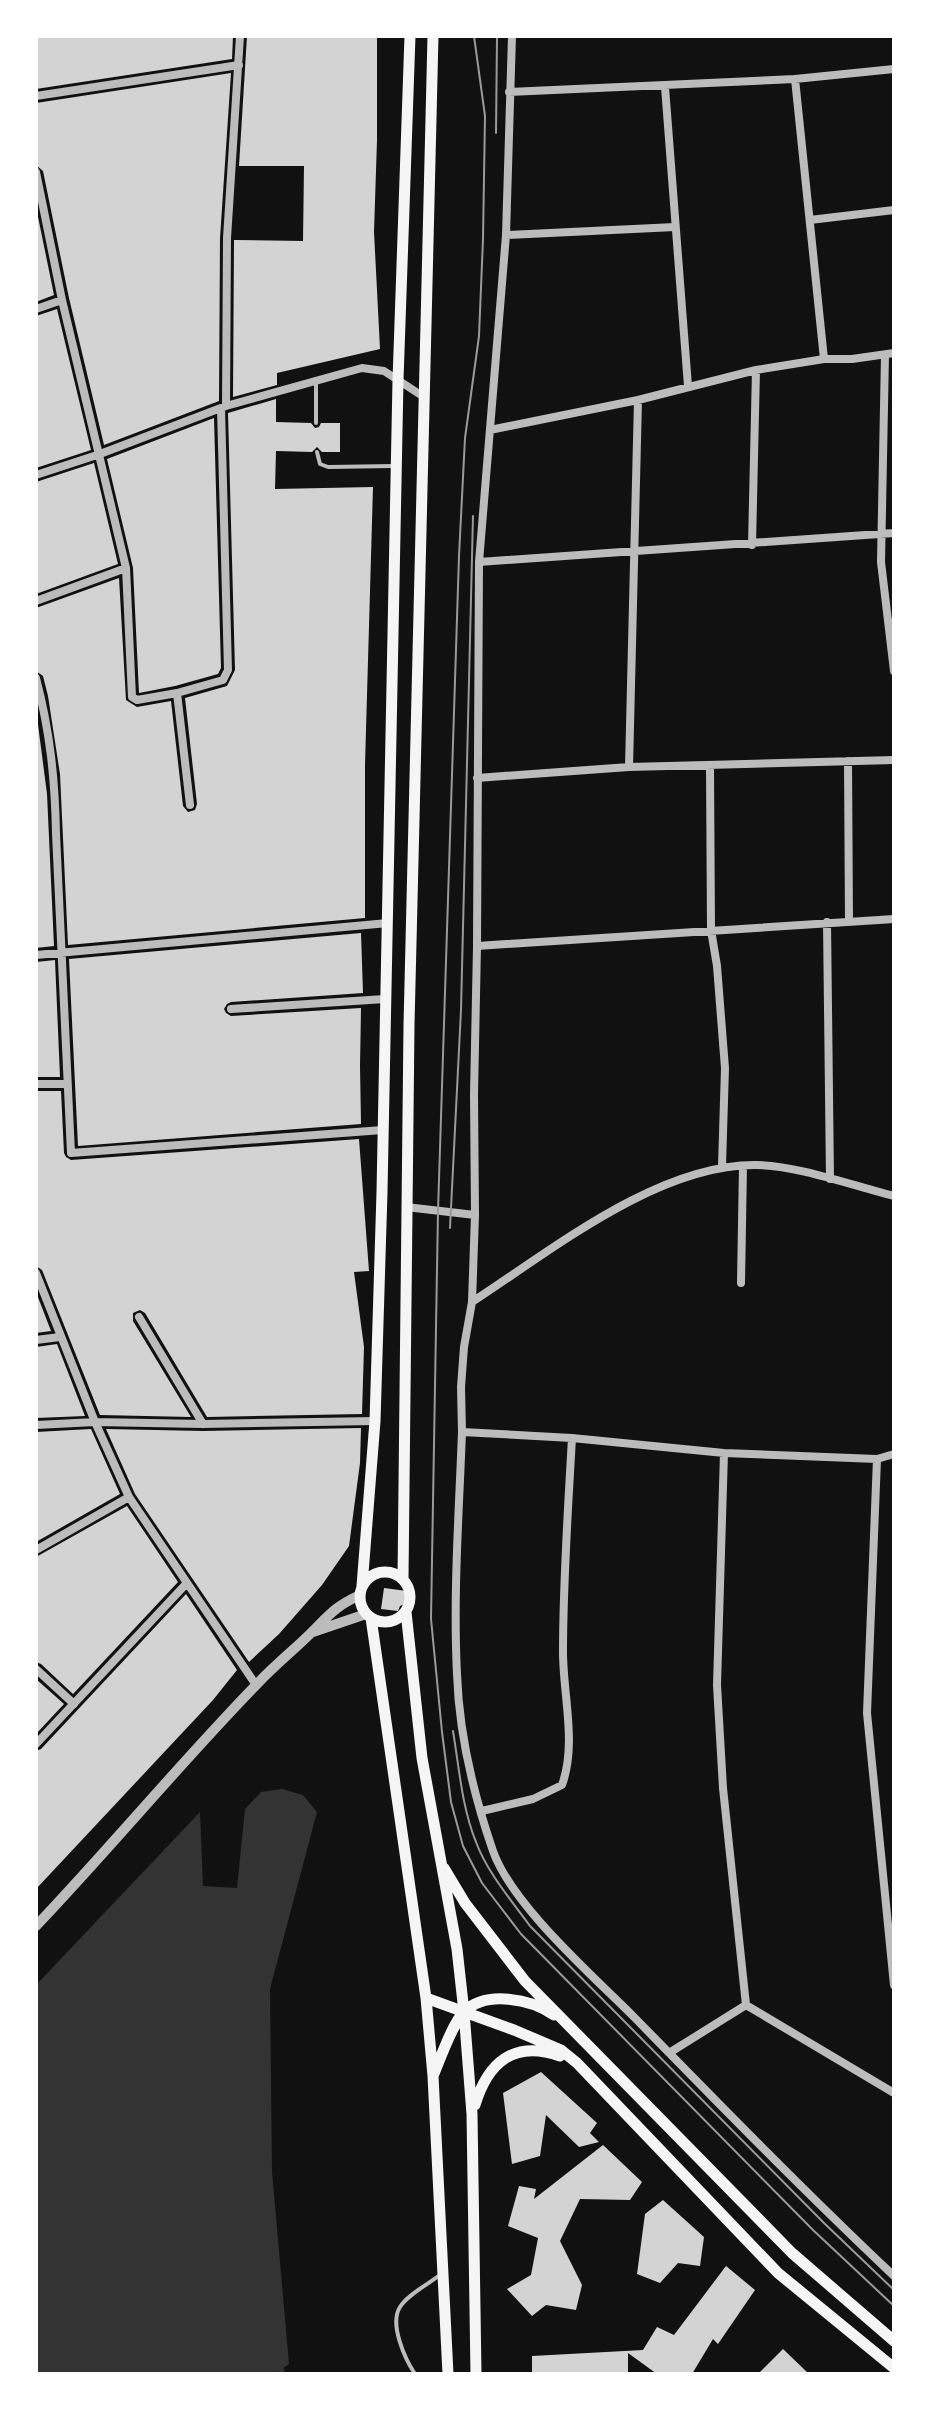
<svg xmlns="http://www.w3.org/2000/svg" width="930" height="2410" viewBox="0 0 930 2410" font-family="'Fira Sans',sans-serif">
	<rect width="100%" height="100%" fill="#111"/>
	<path fill="#333" d="M282,1789L303,1795L317,1812L270,1989L272,2172L289,2364L274,2374L103,2372L36,2373V1985L200,1812L203,1886L237,1888L245,1809L261,1792Z"/>
	<g fill="none" stroke-linecap="round" stroke-linejoin="round">
		<path stroke="#333" stroke-width="6" d="M281,2369L282,2374"/>
	</g>
	<path fill="#d3d3d3" d="M36,36H233L232,59L36,89Z
		M247,36H377V140L374,232L380,349L277,373V385L233,397L234,240L303,241L304,166H239Z
		M231,73L220,238L219,401L104,445L69,298L43,171L36,165V103Z
		M36,207L54,295L36,302Z
		M57,309L91,450L36,468V316Z
		M276,399V422L311,423L315,428L319,427L321,423H340V452H322L317,447L312,452L276,451L275,489L373,487L365,765V918L68,945L60,774L48,696L43,676L36,671V608L119,578L126,700L137,707L171,701L183,806L188,812L195,810L197,804L185,698L227,686L235,670L228,413Z
		M214,418L221,668L218,674L175,686L139,693L133,568L107,459Z
		M94,463L118,564L36,594V482Z
		M36,709L47,794L54,946L36,948Z
		M361,933L363,993L231,1002L227,1004L224,1009L226,1013L231,1016L361,1008L360,1066L361,1124L78,1146L69,959Z
		M55,960L60,1077H36V962Z
		M36,1091H61L64,1153L66,1157L71,1160L359,1139L369,1271L354,1272L364,1347L362,1414L207,1417L145,1313L140,1310L133,1313V1321L191,1417L100,1415L42,1270L36,1266Z
		M36,1292L51,1331L36,1333Z
		M57,1344L85,1416L36,1418V1347Z
		M361,1428L360,1463L349,1546L322,1585L279,1634L249,1662L135,1494L106,1429L203,1431Z
		M91,1429L120,1494L36,1542V1432Z
		M127,1506L178,1582L73,1694L41,1664L36,1662V1557Z
		M384,1588L407,1591L405,1604L400,1606L398,1611L381,1609Z
		M186,1594L237,1670L213,1700L36,1889V1751L41,1749Z
		M36,1679L64,1704L36,1734Z
		M541,2072L597,2123L590,2133L599,2142L579,2147L546,2115L540,2156L512,2164L503,2093Z
		M603,2145L642,2182L630,2200L580,2199L560,2241L582,2285L576,2310L546,2305L532,2316L507,2289L531,2275L538,2238L508,2226L519,2186L536,2189L534,2199Z
		M663,2200L704,2237L700,2266L678,2263L660,2283L637,2274L645,2214Z
		M726,2266L755,2290L718,2344L713,2339L692,2374H657L628,2353V2374H532V2356L643,2350L657,2327L674,2335Z
		M783,2349L809,2374H758Z"/>
	<g fill="none" stroke-linecap="round" stroke-linejoin="round">
		<path stroke="#bcbcbc" stroke-width="4" d="M316,383V423
			M317,452L320,464L328,467L393,466
			M415,2374C405,2359 389,2324 400,2307C408,2294 429,2284 441,2274"/>
		<path stroke="#bcbcbc" stroke-width="8" d="M795,79L824,359
			M665,87L688,386
			M509,92L795,79L894,69
			M36,96L239,65
			M36,172L62,300L126,568L132,697L137,700L177,693L190,805
			M810,220L894,210
			M506,235L675,227
			M36,309L62,300
			M885,355L881,562L894,671
			M226,406L227,238L240,36
			M490,430L638,400L756,370L824,359H852L894,353
			M36,475L100,454L226,406L362,368L384,371L424,397
			M752,545L756,370
			M479,562L894,533
			M36,601L126,568
			M36,678C50,732 55,778 56,834L71,1153L383,1130
			M177,693L223,680L228,670L221,408
			M848,761L849,920
			M710,766L711,930L717,966L725,1068L722,1166
			M629,767L638,400
			M477,778L629,767L894,760
			M827,922L830,1179
			M477,946L894,919
			M36,955L388,923
			M231,1009L385,999
			M36,1084H67
			M406,1207L475,1215L472,1302L464,1347L461,1387L462,1432L572,1438L724,1453L877,1459L894,1454
			M475,1215L474,1095L477,946L479,562L506,235L512,36
			M36,1273L95,1422L129,1497L256,1685
			M741,1283L743,1166
			M472,1302C552,1250 658,1164 756,1165C796,1165 854,1186 894,1196
			M139,1317L203,1424
			M36,1340L60,1337
			M36,1425L95,1422L203,1424L375,1421
			M462,1432C459,1513 453,1594 457,1674C459,1732 474,1796 493,1851C512,1905 592,1975 633,2016C719,2104 805,2192 894,2276
			M724,1453L717,1685L723,1788L746,2005L894,2093
			M877,1459L867,1713L894,1985
			M36,1550L129,1497
			M36,1669L74,1704
			M36,1744L186,1584
			M482,1811L533,1799L562,1785C577,1744 563,1695 563,1652C563,1581 568,1509 572,1438
			M669,2053L746,2005"/>
		<path stroke="#bcbcbc" stroke-width="10" d="M313,1632L366,1614
			M36,1926C112,1846 182,1761 259,1682C276,1664 295,1649 312,1632C330,1614 336,1606 360,1595"/>
		<path stroke="#f5f5f5" stroke-width="11" d="M360 1597a25 25 0 1 1 50 0a25 25 0 1 1-50 0Z
			M403,1579L409,1025L433,36
			M362,1586L375,1421L382,1192L398,380L410,36
			M406,1612L422,1758L457,1949L464,2012L472,2114L476,2374
			M371,1618L426,1998L433,2076L448,2374
			M444,1868L465,1903L525,1981L792,2253L894,2341
			M426,1998L514,2030L561,2050L577,2063L778,2273L894,2368
			M433,2076C440,2060 452,2024 464,2012C486,1990 531,1999 554,2015
			M475,2105C488,2062 514,2040 560,2056"/>
		<path stroke="#9a9a9a" stroke-width="2" d="M474,36L485,116L483,239L479,336L465,438L459,556L438,1211L431,1619L442,1732L451,1802L463,1846L482,1883L521,1934L813,2230L894,2306
			M496,133L497,36
			M450,1228L461,1010L473,516
			M453,1731C459,1767 462,1808 476,1842C487,1872 511,1900 530,1926L824,2223L894,2290"/>
	</g>
	<rect width="930" height="2410" fill="none" stroke="#ffffff" stroke-width="76"/>
</svg>
